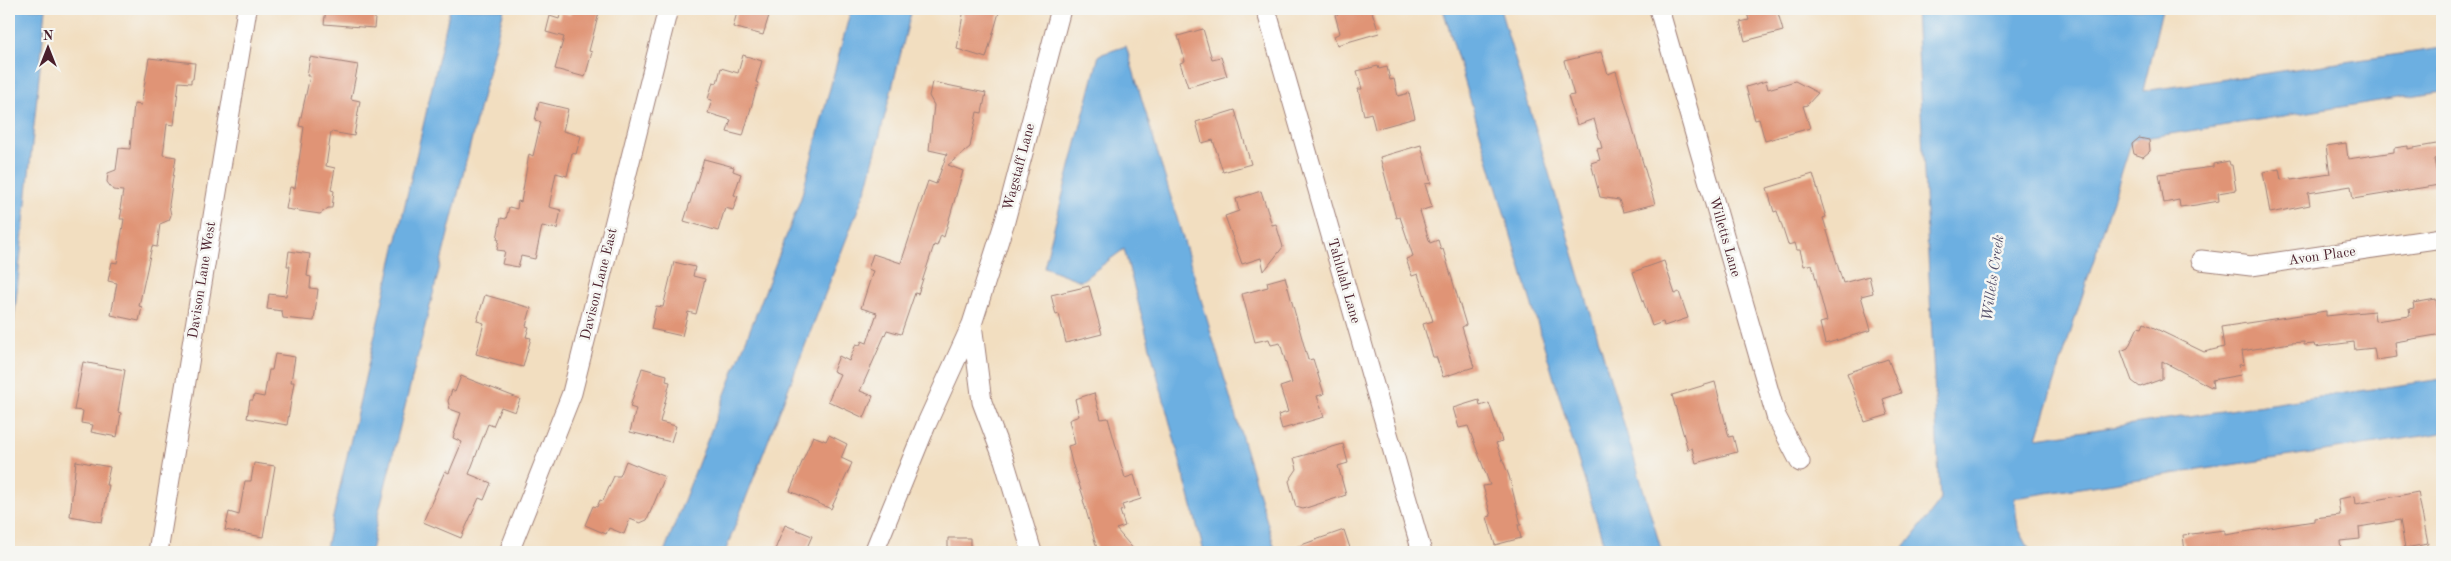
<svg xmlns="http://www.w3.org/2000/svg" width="2451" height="561" viewBox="0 0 2451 561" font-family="'Old Standard TT',serif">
	<rect width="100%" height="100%" fill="#f6f6f2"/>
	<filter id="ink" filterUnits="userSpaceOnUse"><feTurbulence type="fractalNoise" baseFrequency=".02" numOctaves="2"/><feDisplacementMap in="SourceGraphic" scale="10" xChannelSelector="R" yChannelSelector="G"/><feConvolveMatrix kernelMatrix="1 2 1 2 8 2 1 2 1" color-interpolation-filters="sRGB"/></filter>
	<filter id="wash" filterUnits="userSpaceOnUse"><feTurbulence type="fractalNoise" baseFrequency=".0096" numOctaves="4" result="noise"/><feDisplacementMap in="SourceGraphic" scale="20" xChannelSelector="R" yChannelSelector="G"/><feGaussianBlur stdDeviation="1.12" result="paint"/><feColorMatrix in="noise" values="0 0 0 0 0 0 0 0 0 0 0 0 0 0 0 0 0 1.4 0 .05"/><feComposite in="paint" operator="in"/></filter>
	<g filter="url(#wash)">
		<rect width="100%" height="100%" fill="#f2dec0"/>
		<path fill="#6cafe1" stroke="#5b6786" d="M9,9H46L9,368Z
			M450,9H504L378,515L371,552H325Z
			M851,9H912L867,186L725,552H664L801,198Z
			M1443,9H1500L1662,552H1606Z
			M1916,9H2162L2143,91L2442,48V91L2132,140L2037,438L2442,379V433L2014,498L2018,528L2031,552H1901L1940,501Z
			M1126,46L1276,552H1204L1124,249L1081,281L1044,267L1099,55Z"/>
		<g id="blocks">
			<path fill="#e09476" d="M326,9H376L374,28L324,24Z
				M572,9H600L589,51L592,52L585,77L555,69L564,37L546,32L550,16L559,19L561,12L570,15Z
				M738,9H771L763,35L733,27Z
				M964,9H1000L986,58L957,49Z
				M1336,9H1371L1379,33L1337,45L1334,36L1340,33L1335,15L1338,14Z
				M1746,9H1777L1783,31L1745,41L1740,22L1749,20Z
				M1203,29L1212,59L1221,57L1227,76L1188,87L1180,63L1185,61L1178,36Z
				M1601,52L1608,74L1616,71L1655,204L1623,212L1619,200L1600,197L1591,163L1600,160L1597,149L1602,148L1594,119L1577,125L1568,96L1574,95L1564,61Z
				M743,55L762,61L756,82L758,83L743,136L727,132L731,120L708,113L712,100L708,99L713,82L717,83L721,68L738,73Z
				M310,57L358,65L351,99L360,101L354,136L331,132L326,166L335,168L331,190L334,191L332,208H328L320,214L286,209L290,187L295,188L304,127L299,126L310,76H307Z
				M149,58L195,63L193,79H191V83L179,82L174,125L167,124L163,155L176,157L169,205L171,215L169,220L160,224L157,247L152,246L139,306L142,307L139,321L111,315L117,283L108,281L112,262L117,263L124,219H120L122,209H120L123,191L113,190L107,182L108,173L116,170L119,148L130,149L134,104L141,105Z
				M1378,66L1379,69L1387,67L1390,80L1394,79L1398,96L1409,93L1415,118L1375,129L1371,113L1364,115L1358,89H1362L1357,71Z
				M1766,81L1768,89L1795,81L1818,93L1807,105L1803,106L1810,128L1765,141L1759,119L1755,120L1746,87Z
				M932,82L986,93L982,113L977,112L970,147L948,165L963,171L944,237L941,235L937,246L934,245L918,294L915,293L901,334L887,330L860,391L873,396L864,418L828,401L840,374L833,371L839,356L849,361L856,344L860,345L862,341L867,343L877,313L861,308L873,271L868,269L873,254L901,263L928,181L936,184L947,154L929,150L934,105L929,96Z
				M539,102L568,109L563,131L581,136L576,154L572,153L567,176L556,173L549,207L561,210L557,229L542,226L535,259L521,256L518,267L502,264L505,251L497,250L499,239H497L501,218L506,219L509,207L517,209L518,201L521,202L529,154L533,156L541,122L535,120Z
				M1235,110L1251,164L1223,172L1213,140L1202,143L1196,122Z
				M2139,138L2149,140L2150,151L2143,157L2134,154L2132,144Z
				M2346,143L2348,159L2394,152V148L2408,146V149L2442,143V157L2434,159L2439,185L2353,199L2351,186L2308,193L2310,205L2270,213L2263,172L2279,169L2281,180L2292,178V180L2330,174L2326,146Z
				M1421,145L1431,183L1425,184L1432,207L1420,211L1430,243L1438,240L1441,250L1443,249L1466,325L1462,327L1474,367L1443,377L1437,359L1436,357H1433L1423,324L1433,321L1418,274L1412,276L1406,259L1413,256L1400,217L1396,218L1380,157Z
				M704,159L734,167L733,171L741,174L734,195L738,196L733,210L725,208L718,231L684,221Z
				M2229,161L2230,165H2232L2236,190L2218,193L2219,201L2196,205L2180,207L2179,200L2164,203L2159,174L2213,167V164Z
				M1813,174L1826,217L1823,218L1843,283L1869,276L1873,293L1861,296L1871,330L1825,344L1820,323L1827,321L1812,264L1804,266L1800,250H1797L1795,243L1788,245L1777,211L1774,212L1767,188Z
				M1261,191L1272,225L1276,224L1283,247L1264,271L1261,258L1242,264L1225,216L1239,211L1236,199Z
				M289,251L310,254L307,276L311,277L310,288L318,289L314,321L283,318L282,311L267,309L269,294L286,296L290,266H287Z
				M1664,261L1675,294L1679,292L1688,318L1664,326L1663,322L1652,326L1633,272Z
				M674,262L695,267L693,276L705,279L696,314L688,312L682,336L651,329L656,306L663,307Z
				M1285,277L1308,360L1313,359L1324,394L1317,396L1324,417L1282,429L1278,415L1288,412L1280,387L1292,383L1280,343L1271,345L1269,339L1255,342L1242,294L1268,287L1267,282Z
				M1089,286L1102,334L1066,343L1059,314L1056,315L1051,295Z
				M485,295L531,308L526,326L529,327L526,337L531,338L523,367L476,354L484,323L477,321Z
				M2436,299L2438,311H2442V334L2395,342L2397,357L2376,360L2374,348L2355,350L2354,342L2315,347L2314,344L2304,345V342L2290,343L2242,351L2244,364L2239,365L2241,375L2212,380L2213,388L2162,361V379L2140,387L2132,381L2121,351L2128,348L2138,327L2142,328L2144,323L2204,352L2224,347L2221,327L2326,311V316L2374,311L2375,321L2410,316L2409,309L2414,308L2413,303Z
				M275,354L295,357L291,382H294L287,425L247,418L250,400H253L254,395L264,397L269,370H272Z
				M1888,359L1901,393L1883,399L1888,415L1865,422L1847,373Z
				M83,362L125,370L118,412L121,413L117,437L91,432L93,425L81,423L83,411L74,410Z
				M642,368L667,375L666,381L670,382L660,422L676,426L671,442L630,432L636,409L630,407Z
				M461,376L520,399L515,412L501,407L493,426L488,424L469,474L491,483L484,500L479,498L461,538L423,522L445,471L449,473L462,442L453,438L461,413L450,409L448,401L452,390L455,392Z
				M1715,382L1729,437L1733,436L1737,452L1696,463L1692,448L1688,450L1672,395Z
				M1094,393L1101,419L1108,418L1125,478L1134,475L1141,499L1122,505L1124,510L1120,511L1125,526L1116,529L1136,552H1098L1083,500L1084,499L1072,463L1068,446L1075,444L1069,420L1079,416L1075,399Z
				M1479,400L1480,406L1489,403L1502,441L1496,443L1509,476L1521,525H1518L1521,538L1495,545L1487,517L1491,516L1483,486L1490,485L1468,426L1459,428L1453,408Z
				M829,435L847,444L841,458L852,463L831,509L790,491L813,436L826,441Z
				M1343,444L1348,463L1338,466L1346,495L1303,509L1296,507L1289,481L1297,469L1294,458Z
				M76,461L110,467L106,485H109L102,522L70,516Z
				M626,461L665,477L647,520L640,523L630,519L624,534L609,528L606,534L585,525L593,506L597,507L600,500L603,501L614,476H620Z
				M254,463L275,466L263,537L225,530L229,512L239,515L245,481H251Z
				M2418,492L2428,544L2405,548L2400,520L2359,527L2360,539L2340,541L2341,552H2185L2183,535L2225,530V535L2314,521V518L2340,515L2338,499L2355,496L2356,504Z
				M785,525L812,536L805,552H774Z
				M1344,530L1350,548L1348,549L1349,552H1287V550Z
				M948,538H970V552H948Z"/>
		</g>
	</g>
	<g filter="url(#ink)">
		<use href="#blocks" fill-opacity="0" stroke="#9e7e76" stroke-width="1"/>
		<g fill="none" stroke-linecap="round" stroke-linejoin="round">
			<defs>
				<path id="minor" d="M1266,9L1422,552
					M1659,9L1776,416L1800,462
					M2201,260L2251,266L2442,238
					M972,324L1005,221L1061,9
					M158,552L247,9
					M509,552L572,393L668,9
					M874,552L926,425L972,324L982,402L1004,460L1032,552"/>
			</defs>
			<use href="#minor" stroke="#9e7e76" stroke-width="21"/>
			<use href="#minor" stroke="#fff" stroke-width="19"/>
		</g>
	</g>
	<g text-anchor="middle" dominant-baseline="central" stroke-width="5" stroke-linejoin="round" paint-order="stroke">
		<g font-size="14" fill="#4a1f2b" stroke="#f6f6f2">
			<text transform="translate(1019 167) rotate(-75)">Wagstaff Lane</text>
			<text transform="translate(1725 237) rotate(74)">Willetts Lane</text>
			<text transform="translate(2322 256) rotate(-8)">Avon Place</text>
			<text transform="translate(202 280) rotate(-81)">Davison Lane West</text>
			<text transform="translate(1344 281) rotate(74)">Tahlulah Lane</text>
			<text transform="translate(599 284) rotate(-76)">Davison Lane East</text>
		</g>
		<g font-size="15" font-style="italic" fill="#56516b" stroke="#f6f6f2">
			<text transform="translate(1994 278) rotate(-82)">Willets Creek</text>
		</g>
	</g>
	<rect width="2451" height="561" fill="none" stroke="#f6f6f2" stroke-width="30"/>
	<g transform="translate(48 48)" stroke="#f6f6f2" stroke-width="4" paint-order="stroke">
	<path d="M0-4L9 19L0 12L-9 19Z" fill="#4a1f2b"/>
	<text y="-8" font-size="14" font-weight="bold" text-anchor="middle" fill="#4a1f2b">N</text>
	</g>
</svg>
